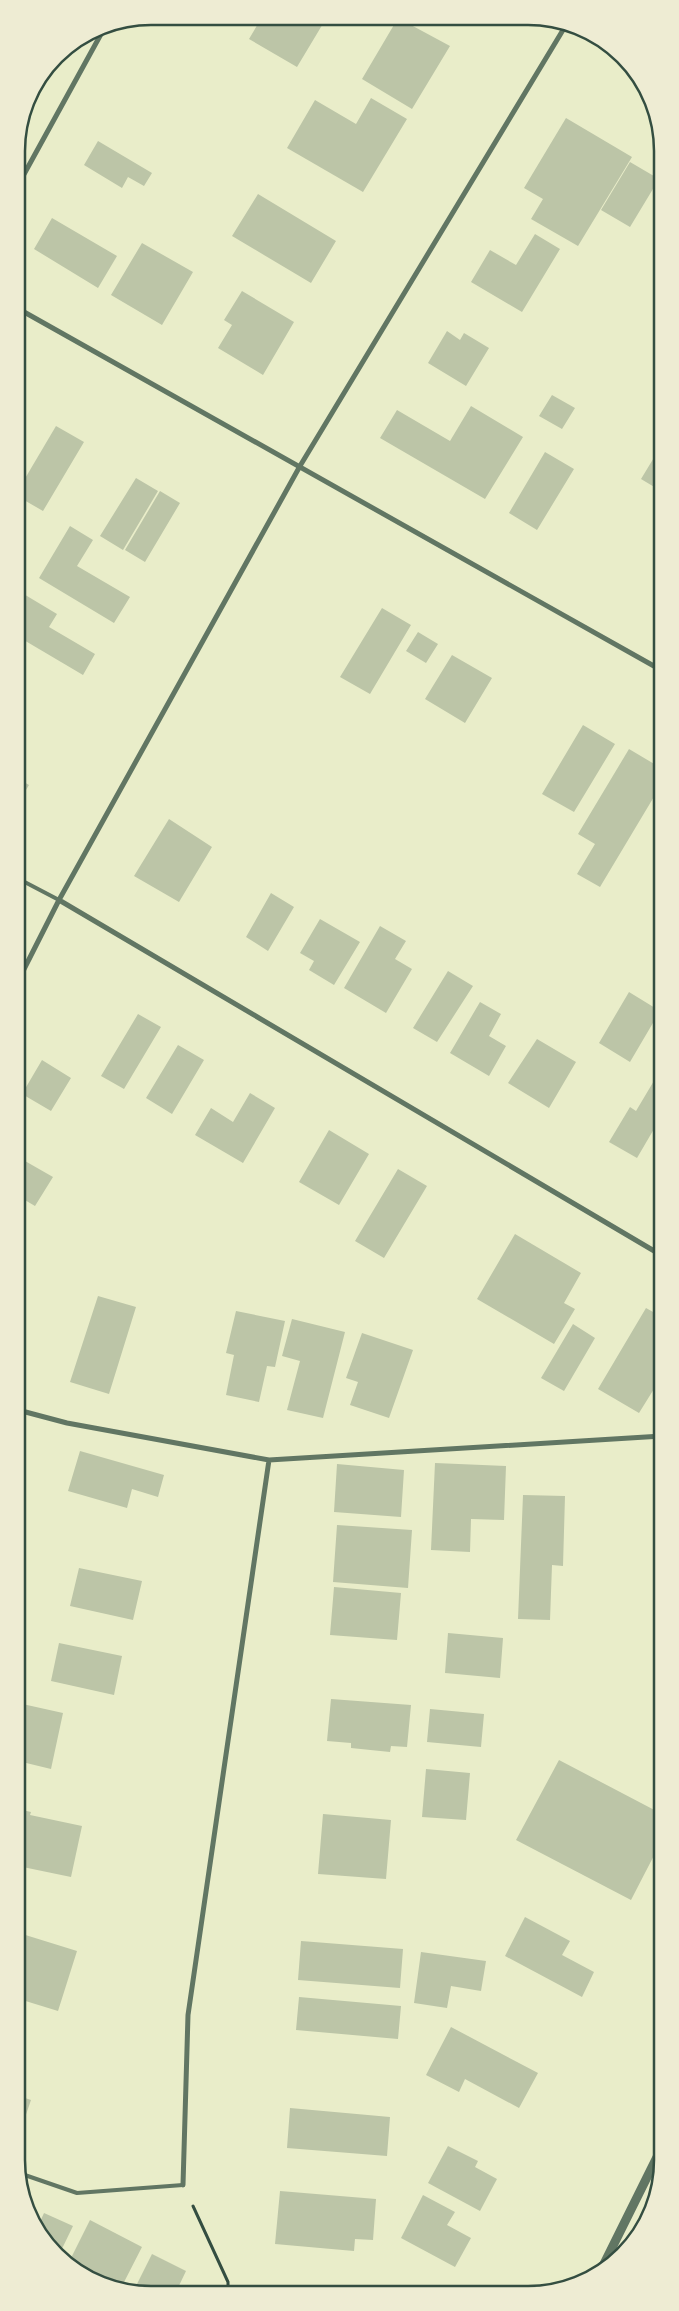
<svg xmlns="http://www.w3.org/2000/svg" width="679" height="2311" viewBox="0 0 679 2311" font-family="'Exo 2',sans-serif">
	<rect width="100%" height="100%" fill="#e9edc9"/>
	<path fill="#bcc5a7" d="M190,17H210L205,26Z
		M262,17H327L297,67L249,39Z
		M398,18L450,46L412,109L362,79Z
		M371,98L407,119L363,192L287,148L315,100L356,124Z
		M566,118L632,157L578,246L531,219L543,199L524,188Z
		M98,141L152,173L144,186L128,177L122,188L84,165Z
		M630,162L659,179L630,227L601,210Z
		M258,194L336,241L311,283L232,236Z
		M52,218L117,256L98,288L34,249Z
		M535,234L560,249L522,312L471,282L490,250L516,265Z
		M142,243L193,272L162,325L111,295Z
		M242,291L294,322L263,375L218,348L232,325L224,320Z
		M447,331L460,340L464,333L489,348L466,386L428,363Z
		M552,395L575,408L562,429L539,416Z
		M471,406L523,437L485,499L380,438L397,410L450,441Z
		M56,426L84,442L43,511L17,496V492Z
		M661,446V491L641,479Z
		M545,452L574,469L537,530L509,513Z
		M136,478L158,491L123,550L100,536Z
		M160,491L180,503L145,562L125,550Z
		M70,526L93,540L77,566L130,597L114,623L39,578Z
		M17,590L57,614L49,627L95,654L83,675L17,636Z
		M382,608L411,625L370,694L340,677Z
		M418,632L438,644L426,663L406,651Z
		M452,655L492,678L465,723L425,699Z
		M583,725L615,744L574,812L542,794Z
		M629,749L661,768V785L600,887L577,874L595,844L578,834Z
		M17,778L29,785L17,805Z
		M169,819L212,847L179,902L134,876Z
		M661,822V834L656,831Z
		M271,893L294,907L268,951L246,937Z
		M320,919L360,942L334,985L309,970L314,961L300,953Z
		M380,926L406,941L395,959L412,969L386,1013L344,988Z
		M448,971L473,986L437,1042L413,1028Z
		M629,992L660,1011L630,1062L599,1043Z
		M480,1002L501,1014L489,1036L506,1046L489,1076L450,1053Z
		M138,1014L161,1027L124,1089L101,1076Z
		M537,1039L576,1062L549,1108L508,1083Z
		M178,1045L204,1060L172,1114L146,1098Z
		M42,1060L71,1078L51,1111L22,1094Z
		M658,1074L661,1076V1117L637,1158L609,1142L630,1107L636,1111Z
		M250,1093L275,1108L243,1163L195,1135L211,1108L233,1122Z
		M329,1130L369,1154L339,1205L299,1182Z
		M18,1157L53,1177L35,1206L18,1196Z
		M398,1169L427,1186L384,1258L355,1241Z
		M515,1234L581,1273L564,1303L575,1309L554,1344L477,1299Z
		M98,1296L136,1307L109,1394L70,1382Z
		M646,1308L662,1317V1376L639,1413L598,1389Z
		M236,1311L285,1321L275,1367L267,1366L259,1402L226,1395L234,1355L226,1353Z
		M292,1319L345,1332L323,1418L287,1410L300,1361L282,1356Z
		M573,1324L595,1338L564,1391L541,1378Z
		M362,1333L413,1350L389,1418L350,1405L358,1382L346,1378Z
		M80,1451L164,1475L158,1497L132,1489L127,1508L68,1491Z
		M435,1463L506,1466L504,1520L471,1519L470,1552L431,1550Z
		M337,1464L404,1470L401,1517L334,1512Z
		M523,1495L565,1496L563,1566L552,1565L550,1620L518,1619Z
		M18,1513L23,1515L19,1529H18Z
		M337,1525L412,1530L408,1588L333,1582Z
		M79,1568L142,1581L133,1620L70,1606Z
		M334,1587L401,1593L397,1640L330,1635Z
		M448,1633L503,1638L500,1678L445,1673Z
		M59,1643L122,1656L114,1695L51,1681Z
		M662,1654V1674L654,1669Z
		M331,1699L411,1705L407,1747L391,1746L390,1752L351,1748V1743L327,1741Z
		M18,1703L63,1713L51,1769L18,1761Z
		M430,1709L484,1714L481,1747L427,1742Z
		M559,1760L662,1814V1840L631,1900L516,1840Z
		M426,1769L470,1773L466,1820L422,1817Z
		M18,1809L31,1812L30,1815L82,1826L71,1877L18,1866Z
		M323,1814L391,1820L386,1879L318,1874Z
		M525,1917L570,1941L562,1955L594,1972L582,1997L505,1956Z
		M19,1933L77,1951L58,2011L19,1999Z
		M301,1941L403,1949L400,1988L298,1980Z
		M421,1952L486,1961L481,1991L451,1986L447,2008L414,2003Z
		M299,1997L401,2006L398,2039L296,2030Z
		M451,2027L538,2073L519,2108L465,2079L459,2092L426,2075Z
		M19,2096L31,2100L19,2135Z
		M290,2108L390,2117L387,2156L287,2148Z
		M448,2146L478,2161L475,2167L497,2179L480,2211L428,2183Z
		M280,2191L376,2199L373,2240L355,2239L354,2251L275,2244Z
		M423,2195L455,2212L447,2225L471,2238L455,2267L401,2238Z
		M44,2213L73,2226L58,2257L39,2224Z
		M90,2220L142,2247L120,2290L69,2262Z
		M152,2254L186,2271L176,2292H133Z"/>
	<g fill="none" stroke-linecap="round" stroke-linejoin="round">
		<path stroke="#344e41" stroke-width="3" d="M193,2206L228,2282V2292"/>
		<path stroke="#617663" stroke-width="4" d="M17,878L59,900
			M19,2173L77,2193L183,2185"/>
		<path stroke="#617663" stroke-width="5" d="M17,187L106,25
			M17,308L661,670
			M59,900L661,1255
			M17,983L59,900L300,466L566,25
			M18,1410L67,1423L269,1460L662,1436
			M183,2185L188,2015L269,1460"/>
		<path stroke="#617663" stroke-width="9" d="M599,2274L662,2147"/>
	</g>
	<path d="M0 0H679V2311H0ZM151 25H528A126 126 0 0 1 654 151V2160A126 126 0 0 1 528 2286H151A126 126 0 0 1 25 2160V151A126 126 0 0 1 151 25Z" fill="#eeecd3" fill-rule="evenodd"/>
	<path fill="none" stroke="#344e41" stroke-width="2.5" d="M151 25H528A126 126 0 0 1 654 151V2160A126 126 0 0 1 528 2286H151A126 126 0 0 1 25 2160V151A126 126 0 0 1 151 25Z"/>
</svg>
